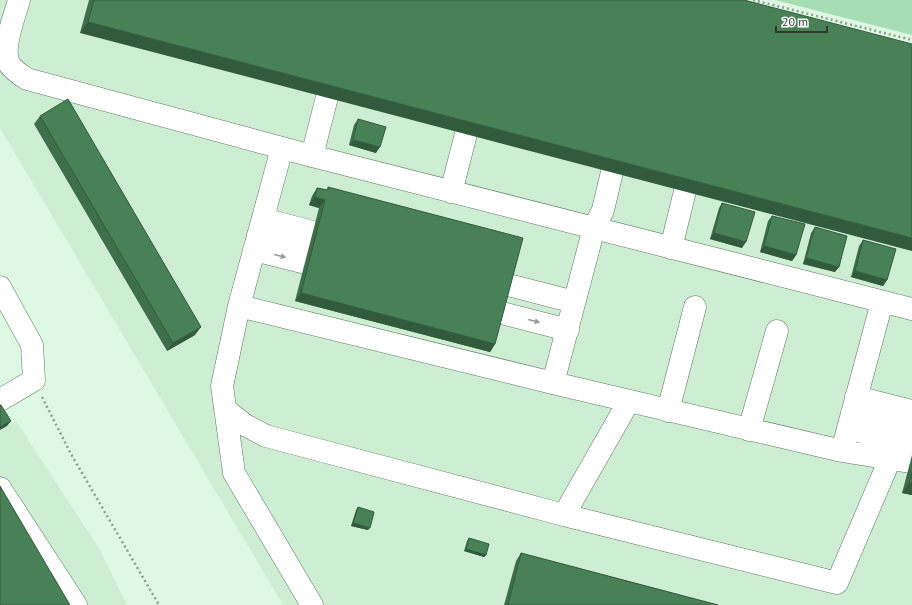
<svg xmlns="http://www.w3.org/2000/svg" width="912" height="605" viewBox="0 0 912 605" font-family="'PT Sans',sans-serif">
	<rect width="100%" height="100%" fill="#def9e3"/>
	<path fill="#cdeed3" d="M0,0H697L912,56V605H283L0,128Z
		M0,415L7,426L16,421L100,550L127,605H0Z"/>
	<path fill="#a7ddb2" d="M775,0H912V35Z"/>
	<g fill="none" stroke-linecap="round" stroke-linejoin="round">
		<defs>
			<path id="minor" d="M19,0C15,16 0,50 10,65C14,71 21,75 27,79L312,156L912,309
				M282,148L239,306L553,383L842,451L910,462
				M312,156L327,97
				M451,192L466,134
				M263,219L343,240
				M258,235L338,256
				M671,248L685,191
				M254,250L334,270
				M482,278L574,302
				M0,287L32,345L34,380L0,400
				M239,306L222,386L234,473L312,605
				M474,306L568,330
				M553,383L594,228L603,210L612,172
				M856,397L912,411
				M225,409L245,425L266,436L564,515L629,401
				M668,411L695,307
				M852,413L912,428
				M848,428L912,445
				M749,430L777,331
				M842,451L882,302
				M0,488L76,605
				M564,515L837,583L890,459"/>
		</defs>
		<use href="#minor" stroke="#5e7663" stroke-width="23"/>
		<path stroke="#8a9d8e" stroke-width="2.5" stroke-dasharray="2 3" stroke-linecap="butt" d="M753,0L912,40
			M42,397L71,454L159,605"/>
		<use href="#minor" stroke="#fff" stroke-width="22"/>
	</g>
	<path fill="#3e6f4a" d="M89,0H744L80,33Z
		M40,116L195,335L167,351L34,124Z
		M358,119L376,153L349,145L354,125Z
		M328,187L495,344L490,352L295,301L319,208L309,205L312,196L317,188L327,190Z
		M722,203L742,248L710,239L719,208Z
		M772,216L796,255L792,261L760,252L768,221Z
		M815,227L835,272L803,264L811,233Z
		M863,240L887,280L883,286L851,277L859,246Z
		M912,455V495L902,493Z
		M358,507L368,530L351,526L356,510Z
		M469,538L486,555L484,557L464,551L467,541Z
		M521,553L718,605H504L516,561Z"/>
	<path fill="#325a3c" d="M88,22L912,238V251L80,33Z
		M353,140L380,147L376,153L349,145Z
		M315,197L325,200L319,208L309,205Z
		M714,233L746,242L742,248L710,239Z
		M764,246L796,255L792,261L760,252Z
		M806,258L839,267L835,272L803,264Z
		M855,271L887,280L883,286L851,277Z
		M301,293L495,344L490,352L295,301Z
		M201,327L195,335L167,351L173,343Z
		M11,421L7,426L0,430V427Z
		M909,483H912V495L902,493Z
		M353,523L370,528L368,530L351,526Z
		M466,549L486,555L484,557L464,551Z"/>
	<path fill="#488156" stroke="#325a3c" d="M94,0H744L912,44V238L88,22Z
		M68,99L201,327L173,343L40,116Z
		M358,119L386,127L380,147L353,140Z
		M328,187L523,238L495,344L301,293L325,200L315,197L317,188L328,190Z
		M722,203L755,212L746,242L714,233Z
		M772,216L805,224L796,255L764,246Z
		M815,227L847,236L839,267L806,258Z
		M863,240L896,249L887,280L855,271Z
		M0,405H1L11,421L0,427Z
		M912,472V483H909Z
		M0,486L70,605H0Z
		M358,507L374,512L370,528L353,523Z
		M469,538L489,544L486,555L466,549Z
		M521,553L718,605H508Z"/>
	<defs><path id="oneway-solid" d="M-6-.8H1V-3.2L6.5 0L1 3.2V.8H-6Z"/></defs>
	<g fill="#969c98">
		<use href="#oneway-solid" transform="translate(280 256) rotate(14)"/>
		<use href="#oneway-solid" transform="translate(534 321) rotate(14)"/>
	</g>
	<path d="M776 26v6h51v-6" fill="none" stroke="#2e3930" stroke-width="2"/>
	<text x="782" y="26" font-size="12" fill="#2e3930" stroke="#fefefe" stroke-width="3" paint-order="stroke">20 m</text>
</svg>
